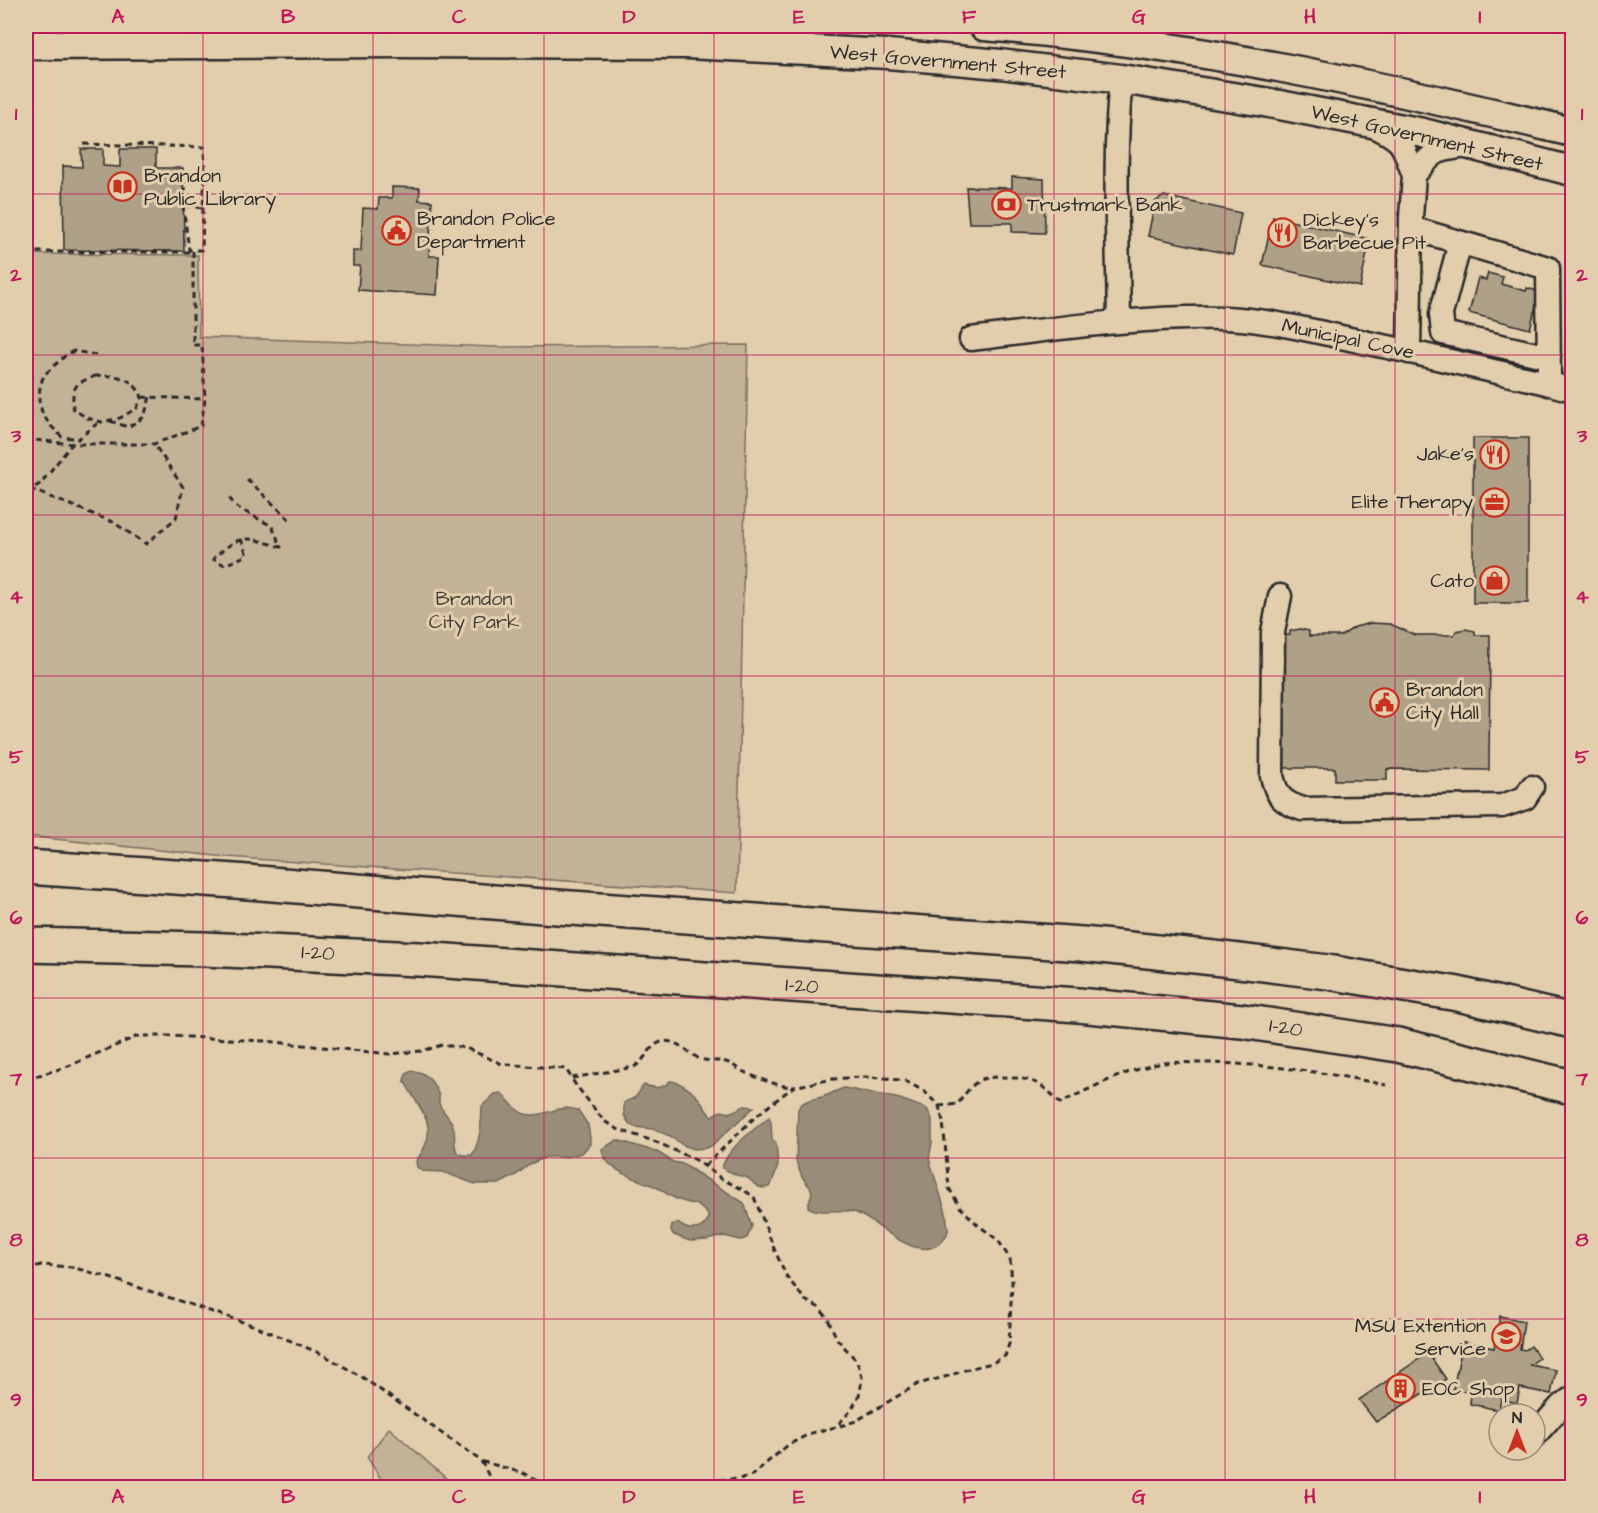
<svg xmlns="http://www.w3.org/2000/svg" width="1598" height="1513" viewBox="0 0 1598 1513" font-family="'Architects Daughter',sans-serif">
	<rect width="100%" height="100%" fill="#e2cdac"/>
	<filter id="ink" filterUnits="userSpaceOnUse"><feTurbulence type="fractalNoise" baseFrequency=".0167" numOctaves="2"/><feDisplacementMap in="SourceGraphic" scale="12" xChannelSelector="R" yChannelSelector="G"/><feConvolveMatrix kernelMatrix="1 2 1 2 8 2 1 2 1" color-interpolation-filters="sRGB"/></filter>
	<g filter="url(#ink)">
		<path fill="#c4b297" stroke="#786e61" stroke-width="1.5" d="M26,254L198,255L199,337L496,347L748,345L737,893L226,857L26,836Z
			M389,1428L456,1487H386L367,1457Z"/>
		<path fill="#998d79" stroke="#6d665a" stroke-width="1.5" d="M410,1071C413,1071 416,1071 419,1072C428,1074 437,1088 439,1097C440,1105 437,1098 440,1106C444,1113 451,1119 453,1126C458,1138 447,1158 472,1155C481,1140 481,1124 482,1106L495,1094L501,1093C509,1099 512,1108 522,1113C534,1119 551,1110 564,1108C568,1108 573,1109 578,1110L588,1125L590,1138V1144L582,1153L564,1157H546L530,1164L516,1175L499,1184H475L443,1172L422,1171L417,1167L416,1161C443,1126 420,1112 404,1080L406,1075Z
			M670,1081C681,1082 692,1091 700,1100C704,1106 706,1112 712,1116C719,1111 721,1110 729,1113L745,1106L754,1107L711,1146L706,1148L694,1149L683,1145L670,1136L653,1129L635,1127L630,1125L624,1115V1103C627,1100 630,1100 634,1098C639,1095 640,1089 644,1085C654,1088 662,1090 670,1081Z
			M844,1088L900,1099L927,1109L932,1119V1142L929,1159L946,1213L948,1231L946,1236C921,1272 879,1220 854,1212C839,1208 820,1215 808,1207L812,1192L810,1187L802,1177L796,1161L798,1109C804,1098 814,1100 825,1096C831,1094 837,1090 844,1088Z
			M769,1117L771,1122L772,1139L776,1143L778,1166L772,1182L769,1187L763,1188L757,1186L748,1178L737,1175L722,1168C727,1148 754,1130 769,1117Z
			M617,1140L657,1152L673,1162L683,1164L744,1203L752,1226L747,1238L741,1240L724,1236L707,1240L690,1241L674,1235L671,1231L672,1225L677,1223C680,1224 683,1227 686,1228C696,1232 709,1226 708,1215C695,1200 695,1206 679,1200C670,1197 663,1190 654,1186C638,1179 603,1170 602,1149Z"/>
		<path fill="#afa088" stroke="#2b2b2b" stroke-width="1.5" d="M81,149H103V166L120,167V149H156V168H183L184,251L64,250L63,166L82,167Z
			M1012,177L1044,179L1045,233L1012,232V223H969L966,187L1012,188Z
			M392,187L420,188L419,200L432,201L429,256H439L437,295L358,290L360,266H353V251H361L363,208L378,209L379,198H392Z
			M1164,196L1241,213L1233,255L1148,236L1155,202Z
			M1273,217L1370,239L1360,287L1262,265Z
			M1488,273L1503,277L1501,284L1526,291L1527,288L1537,291L1536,293L1539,294L1530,329L1469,313L1478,278L1486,280Z
			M1473,438H1528V603H1473Z
			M1371,623L1390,624L1415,635H1454L1456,631L1465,629L1475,631V635H1490L1489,770L1387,769V780H1335V768H1281V635H1290V631L1300,629L1309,631V636H1341L1355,627Z
			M1500,1316L1524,1321L1520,1349L1525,1350L1531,1346L1539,1358L1530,1365L1556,1370L1551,1394L1520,1388L1517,1403L1501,1399L1499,1410L1470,1404L1471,1393L1453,1389L1463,1342L1494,1348Z
			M1428,1353L1446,1379L1376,1422L1359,1400Z"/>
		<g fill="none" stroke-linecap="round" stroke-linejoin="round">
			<defs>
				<path id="minor" d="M1376,127C1407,142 1402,146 1414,175C1435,151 1434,150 1467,146
					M1411,228L1548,268L1549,384
					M1460,243L1441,314L1443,333L1549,357
					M1119,322C1118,241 1113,160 1121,79
					M971,339C1055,329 1140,316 1225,318C1275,320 1325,334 1373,344C1413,352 1453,362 1493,371C1520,377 1546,382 1572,390
					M1409,352L1411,217L1414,175
					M1280,596L1273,632L1272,776C1277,797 1282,802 1302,809L1502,806L1525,798L1532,787
					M1535,1435L1559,1408L1572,1398"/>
				<path id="major" d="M984,26C1183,42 1379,85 1572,132
					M26,45L396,43L687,44L888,54L1000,64L1121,79L1264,102L1423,133L1572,171"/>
				<path id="highway" d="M26,867L235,881L543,906L1082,944L1214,958L1328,972L1458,994L1572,1021
					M26,945L204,949L419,959L1078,1005L1242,1021L1398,1045L1572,1087"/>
			</defs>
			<use href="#minor" stroke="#2b2b2b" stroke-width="27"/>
			<use href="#major" stroke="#2b2b2b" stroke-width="33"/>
			<use href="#highway" stroke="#2b2b2b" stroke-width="38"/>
			<path stroke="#2b2b2b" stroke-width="3" stroke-dasharray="6 4.5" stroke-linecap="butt" d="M84,144L204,147L205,176H187L183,205L203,208L205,176
				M183,205L189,250H202L203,208
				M26,252H193
				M95,376C117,375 132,376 142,397L137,408L120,418L102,422L87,418L73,409C72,386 74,384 95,376Z
				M142,397L205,399
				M110,421L128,427L144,417L150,397
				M73,438L62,437L49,424L42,412L39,401L40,386L44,375L67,354L74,351L96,355
				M26,439L72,444H154L201,426L205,399L202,345H193V250
				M247,479L290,520
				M30,489L113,522L146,544L176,518L183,487L154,444
				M26,492L40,484L72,444L99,422
				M229,498L238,508L272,526L281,547C246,537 242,532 213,559L225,565L247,555L241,539
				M572,1078L634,1067C645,1061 649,1046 661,1042C675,1038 687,1052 698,1058C706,1062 717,1060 726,1062C732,1064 737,1068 742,1071C757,1078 774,1085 791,1087
				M26,1079L66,1067L138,1036H170L265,1041L390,1054L422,1051L442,1045L466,1048L502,1064L566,1069L575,1084L604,1121L617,1129L656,1142L696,1160L722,1179L744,1190L754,1197L775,1251L787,1277L805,1300L818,1307L827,1317L837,1339L857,1361L862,1377L860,1393L852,1409L836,1427L811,1433L788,1445L752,1475L739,1479H725L679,1488
				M939,1106L958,1104C964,1095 970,1086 980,1080C986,1077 996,1077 1003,1077C1033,1079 1040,1081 1060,1103C1091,1088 1124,1071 1158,1064C1171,1061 1186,1063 1199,1063C1263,1063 1324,1072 1386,1085
				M705,1166L756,1116L793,1087L833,1079L860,1077L886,1078L905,1081L924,1091L939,1106L943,1121L949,1188L960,1207L978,1225L998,1240L1010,1259L1012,1282L1009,1344L1005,1356L992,1363L968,1369L948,1376L918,1384L856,1421L837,1427
				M26,1269L41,1265L71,1267L104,1276L255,1326L322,1354L362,1377L481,1461L523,1473L549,1488
				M481,1461L495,1488"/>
			<use href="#minor" stroke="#e2cdac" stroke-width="22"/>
			<use href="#major" stroke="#e2cdac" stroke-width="28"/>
			<use href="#highway" stroke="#e2cdac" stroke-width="33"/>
		</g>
	</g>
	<path fill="none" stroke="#c2185b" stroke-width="1.5" stroke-opacity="0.55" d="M203,26V1488M373,26V1488M544,26V1488M714,26V1488M884,26V1488M1054,26V1488M1225,26V1488M1395,26V1488M26,194H1572M26,355H1572M26,515H1572M26,676H1572M26,837H1572M26,998H1572M26,1158H1572M26,1319H1572"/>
	<defs>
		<symbol id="library-ring" viewBox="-11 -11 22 22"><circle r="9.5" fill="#e2cdac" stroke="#c8321e" stroke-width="1.5"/><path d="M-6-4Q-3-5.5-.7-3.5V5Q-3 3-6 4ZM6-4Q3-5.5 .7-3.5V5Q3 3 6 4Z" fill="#c8321e"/></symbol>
		<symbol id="bank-ring" viewBox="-11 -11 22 22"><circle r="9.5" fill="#e2cdac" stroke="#c8321e" stroke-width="1.5"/><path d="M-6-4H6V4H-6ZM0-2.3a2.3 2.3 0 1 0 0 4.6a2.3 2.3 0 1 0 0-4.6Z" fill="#c8321e"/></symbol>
		<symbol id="civic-ring" viewBox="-11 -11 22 22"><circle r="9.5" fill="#e2cdac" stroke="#c8321e" stroke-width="1.5"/><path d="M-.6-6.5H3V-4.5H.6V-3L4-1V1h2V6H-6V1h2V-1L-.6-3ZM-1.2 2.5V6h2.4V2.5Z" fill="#c8321e"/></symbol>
		<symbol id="restaurant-ring" viewBox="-11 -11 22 22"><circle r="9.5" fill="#e2cdac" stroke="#c8321e" stroke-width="1.5"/><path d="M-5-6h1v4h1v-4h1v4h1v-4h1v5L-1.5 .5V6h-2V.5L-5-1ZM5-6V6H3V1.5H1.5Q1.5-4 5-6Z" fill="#c8321e"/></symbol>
		<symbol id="office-ring" viewBox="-11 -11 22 22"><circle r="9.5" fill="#e2cdac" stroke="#c8321e" stroke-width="1.5"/><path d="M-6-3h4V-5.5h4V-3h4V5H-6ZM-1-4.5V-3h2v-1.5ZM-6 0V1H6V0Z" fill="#c8321e"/></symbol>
		<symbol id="shop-ring" viewBox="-11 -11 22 22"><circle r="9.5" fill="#e2cdac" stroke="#c8321e" stroke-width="1.5"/><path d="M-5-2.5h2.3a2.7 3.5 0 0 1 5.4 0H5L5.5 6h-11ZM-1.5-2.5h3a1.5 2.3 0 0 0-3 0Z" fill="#c8321e"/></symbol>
		<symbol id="university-ring" viewBox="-11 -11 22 22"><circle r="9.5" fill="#e2cdac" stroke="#c8321e" stroke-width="1.5"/><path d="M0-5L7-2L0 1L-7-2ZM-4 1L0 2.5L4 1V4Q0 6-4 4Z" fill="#c8321e"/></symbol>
		<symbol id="building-ring" viewBox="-11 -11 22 22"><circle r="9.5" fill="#e2cdac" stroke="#c8321e" stroke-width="1.5"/><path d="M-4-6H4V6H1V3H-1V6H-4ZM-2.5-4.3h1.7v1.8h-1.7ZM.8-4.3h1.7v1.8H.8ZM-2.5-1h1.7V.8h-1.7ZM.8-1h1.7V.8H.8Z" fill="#c8321e"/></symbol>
	</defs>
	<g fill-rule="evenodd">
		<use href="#library-ring" x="106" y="170" width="33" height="33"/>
		<use href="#bank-ring" x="990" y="188" width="33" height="33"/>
		<use href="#civic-ring" x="380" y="214" width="33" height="33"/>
		<use href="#restaurant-ring" x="1266" y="216" width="33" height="33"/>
		<use href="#restaurant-ring" x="1478" y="438" width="33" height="33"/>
		<use href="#office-ring" x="1478" y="486" width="33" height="33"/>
		<use href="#shop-ring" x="1478" y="564" width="33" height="33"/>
		<use href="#civic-ring" x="1368" y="686" width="33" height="33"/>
		<use href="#university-ring" x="1490" y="1320" width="33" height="33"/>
		<use href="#building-ring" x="1384" y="1372" width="33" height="33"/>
	</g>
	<g text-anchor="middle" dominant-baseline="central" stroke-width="6" stroke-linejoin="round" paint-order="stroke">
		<g font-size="20" fill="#2b2b2b" stroke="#e2cdac">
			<text transform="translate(948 62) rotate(5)">West Government Street</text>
			<text transform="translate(1427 138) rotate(13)">West Government Street</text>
			<text transform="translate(1348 339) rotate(12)">Municipal Cove</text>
			<text transform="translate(318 953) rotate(3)">I-20</text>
			<text transform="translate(802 986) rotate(4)">I-20</text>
			<text transform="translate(1286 1028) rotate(9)">I-20</text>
		</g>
		<g font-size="20" fill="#2b2b2b" stroke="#e2cdac" text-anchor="start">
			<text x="144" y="176">Brandon<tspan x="144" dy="23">Public Library</tspan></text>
			<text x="1027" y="205">Trustmark Bank</text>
			<text x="417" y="219">Brandon Police<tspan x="417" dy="23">Department</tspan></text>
			<text x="1303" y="220">Dickey's<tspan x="1303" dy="23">Barbecue Pit</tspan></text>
			<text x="1474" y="454" text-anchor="end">Jake's</text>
			<text x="1473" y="502" text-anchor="end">Elite Therapy</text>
			<text x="1474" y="581" text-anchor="end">Cato</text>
			<text x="1406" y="690">Brandon<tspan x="1406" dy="23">City Hall</tspan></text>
			<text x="1486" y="1326" text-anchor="end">MSU Extention<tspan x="1486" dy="23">Service</tspan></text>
			<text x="1422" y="1389">EOC Shop</text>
		</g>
		<g font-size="20" fill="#423f3b" stroke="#e2cdac">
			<text x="474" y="599">Brandon<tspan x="474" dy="23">City Park</tspan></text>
		</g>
	</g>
	<rect width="1598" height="1513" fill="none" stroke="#e2cdac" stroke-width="66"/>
	<g transform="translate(1517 1432)"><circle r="28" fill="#e2cdac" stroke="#998c78" stroke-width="1.5"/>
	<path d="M0-4.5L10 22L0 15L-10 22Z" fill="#c8321e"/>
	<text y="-9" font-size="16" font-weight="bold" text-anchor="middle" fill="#2b2b2b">N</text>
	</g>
	<rect x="33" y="33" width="1532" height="1447" fill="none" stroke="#c2185b" stroke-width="2"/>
	<g font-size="20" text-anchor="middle" font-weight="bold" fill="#c2185b">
		<text x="118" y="23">A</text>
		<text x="288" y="23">B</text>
		<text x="459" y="23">C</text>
		<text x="629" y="23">D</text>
		<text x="799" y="23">E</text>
		<text x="969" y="23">F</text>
		<text x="1139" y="23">G</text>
		<text x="1310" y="23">H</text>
		<text x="1480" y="23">I</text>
		<text x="16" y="120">1</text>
		<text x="1582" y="120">1</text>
		<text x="16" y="281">2</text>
		<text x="1582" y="281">2</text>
		<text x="16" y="442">3</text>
		<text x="1582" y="442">3</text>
		<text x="16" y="603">4</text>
		<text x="1582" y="603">4</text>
		<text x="16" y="763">5</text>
		<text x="1582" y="763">5</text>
		<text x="16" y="924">6</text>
		<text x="1582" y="924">6</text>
		<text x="16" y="1085">7</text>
		<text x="1582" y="1085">7</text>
		<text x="16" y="1246">8</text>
		<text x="1582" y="1246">8</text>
		<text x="16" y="1406">9</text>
		<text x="1582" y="1406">9</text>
		<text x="118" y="1503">A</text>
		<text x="288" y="1503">B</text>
		<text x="459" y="1503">C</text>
		<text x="629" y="1503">D</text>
		<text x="799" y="1503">E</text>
		<text x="969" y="1503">F</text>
		<text x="1139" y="1503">G</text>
		<text x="1310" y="1503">H</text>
		<text x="1480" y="1503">I</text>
	</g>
</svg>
